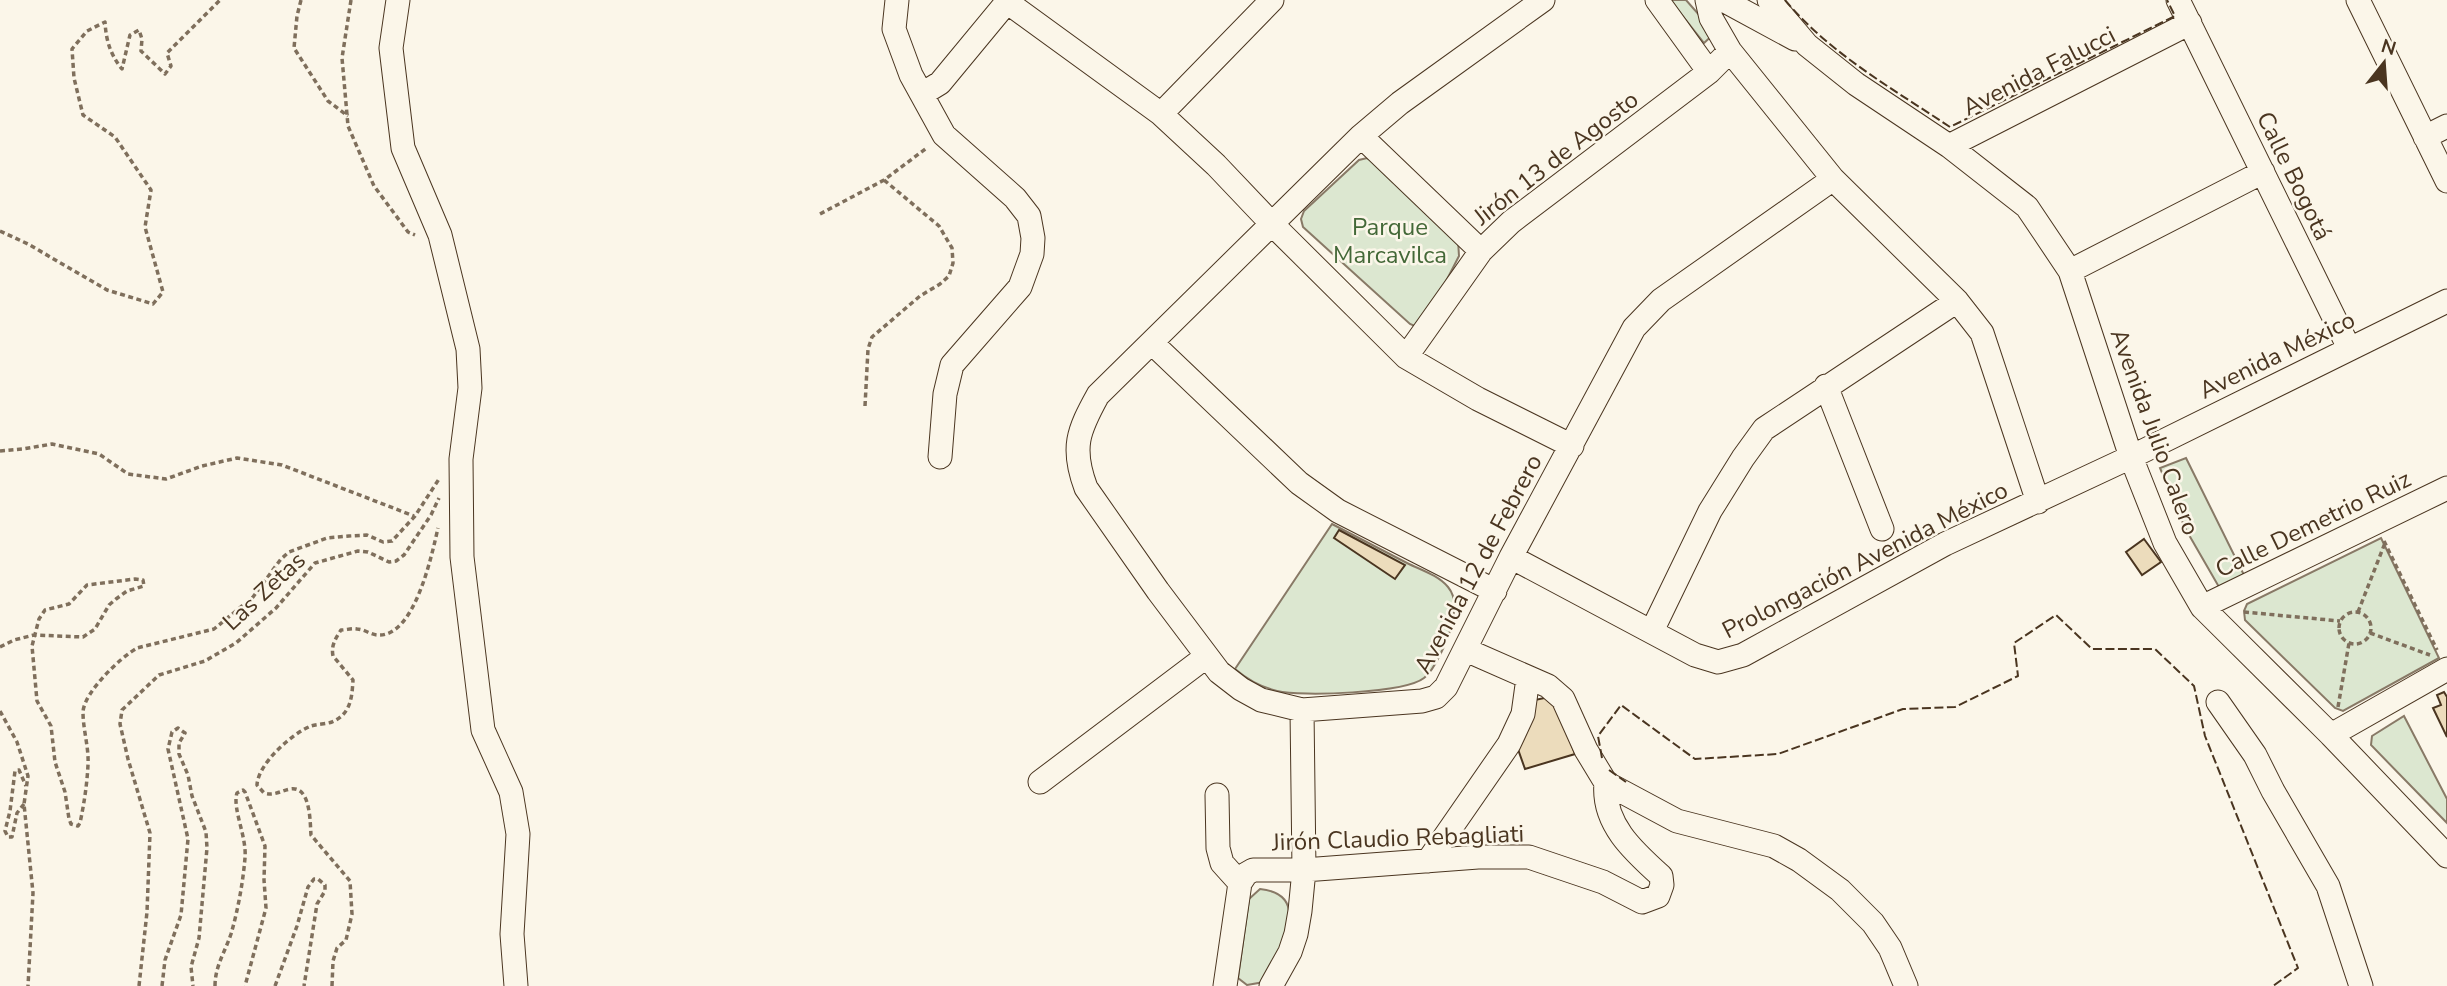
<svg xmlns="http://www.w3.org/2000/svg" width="2447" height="986" viewBox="0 0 2447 986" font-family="'Nunito Sans',sans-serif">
	<rect width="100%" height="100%" fill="#fbf6e9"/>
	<path fill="#dce7d0" stroke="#887966" stroke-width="2" d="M1670,0H1686L1715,33L1704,43Z
		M1367,158L1376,161L1458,240L1459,256L1424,324L1417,327L1410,324L1303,227L1301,219L1304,211L1359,160Z
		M2186,458L2244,575L2219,587L2185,528L2160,468Z
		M1332,524C1357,537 1382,550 1407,563C1421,570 1438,575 1448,587C1458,599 1454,614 1451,627C1448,640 1434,671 1424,678C1405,693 1301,697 1277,691C1260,687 1248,680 1235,669Z
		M2381,538L2439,658L2343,711L2335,708L2245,620L2244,611L2247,604Z
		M2404,716L2447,799V823L2371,745L2372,736Z
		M1260,889C1316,895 1277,953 1264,982L1247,985L1238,978L1249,899Z"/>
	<path fill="#ecdcbc" stroke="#4a3520" stroke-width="2" d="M1339,530L1405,565L1395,579L1334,538Z
		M2144,539L2161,562L2142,575L2126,552Z
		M2444,692L2447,697V737L2433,708L2441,705L2437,695Z
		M1554,696L1575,754L1525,769L1514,738L1530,701Z"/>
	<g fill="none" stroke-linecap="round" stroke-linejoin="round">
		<defs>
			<path id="minor" d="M398,0L391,48L403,148L440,235L468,349L470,388L461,459L462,557L483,730L511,792L518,834L512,934L516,986
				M897,0L894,29L911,75L944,135L1015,198L1029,216L1033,238L1032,254L1020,287L952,365L945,394L940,457
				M1543,0L1400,103L1361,136L1098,395C1078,431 1071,448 1086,488L1158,591L1219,672L1241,689L1261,700L1302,710L1422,701L1436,697L1446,687L1511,557L1634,328L1661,300L1833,179
				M1657,0L1709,72
				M1707,0L1711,18L1730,51L1833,179L1957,301L1982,333L2038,502
				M1723,0L1795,39
				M1769,0L1807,45L1856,84L1949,146L2027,207L2070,271L2131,457L2165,543L2202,607L2331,735L2447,856
				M2178,0L2349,348
				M2358,0L2447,181
				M1007,2L1161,114L1216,165L1273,225L1406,357L1478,399L1572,446
				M922,94L940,83L1007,2
				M1161,114L1272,0
				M1361,136L1481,251
				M2425,137L2447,126
				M1949,146L2190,23
				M2070,271L2263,172
				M1152,343L1299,483L1338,511L1495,591
				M1406,357L1481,251L1511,222L1709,72L1730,51
				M1826,386L1882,529
				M1511,557L1695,655L1718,662L1743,655L1945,544L2131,457L2447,301
				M2202,607L2447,488
				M1652,631L1710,511L1743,458L1764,429L1957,301
				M1466,650L1548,686L1563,699L1586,750L1606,783L1677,821L1774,846L1799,860L1840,890L1873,923L1890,948L1906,986
				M2218,702L2255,755L2273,791L2328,886L2361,986
				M2331,735L2447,669
				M1040,782L1207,656
				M1217,795L1218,848L1222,863L1240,883
				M1428,861L1509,744L1523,714L1528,678
				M1225,986L1240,883L1246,874L1253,870H1304L1478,857H1529L1603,882L1642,902L1658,896L1662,885L1661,876C1633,851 1602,823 1606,783
				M1271,986L1290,952L1296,934L1300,911L1304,870L1302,710"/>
		</defs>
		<use href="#minor" stroke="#4a3520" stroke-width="25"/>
		<path stroke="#7f6f5c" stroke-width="3.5" stroke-dasharray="5 3.5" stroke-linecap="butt" d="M301,0L297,16L294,48L328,101L348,116
			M351,0L342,58L348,126L374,186L408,232L415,235
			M820,214L884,180L928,147
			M0,231L28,244L107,290L153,304L163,292L145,227L151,190L115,137L83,115L74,78L72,49L87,31L105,22C106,40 110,54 122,69L130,35L139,30L142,39L141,51L165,74L171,66L167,53L220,0
			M865,406L868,349L872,337L920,296L940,284L949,276L953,263L952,248L939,226L884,180
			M0,451L23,449L52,444L99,454L128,474L166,479L202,466L237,458L282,465L414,516
			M2384,541L2437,650
			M2339 628a16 16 0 1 1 32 0a16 16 0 1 1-32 0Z
			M2244,612L2340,621
			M2358,612L2385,543
			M2370,633L2430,655
			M0,647L14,640L34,635L83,637L95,629L109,605L116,599L127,591L144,586L143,580L135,579L87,585L69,604L45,610L39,619L32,646L37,701L51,726L55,762L65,792L69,819L71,824L78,826L80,823C84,804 87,785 88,765C89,747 83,730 83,712C84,692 121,657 137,648L214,629L253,597L281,559L289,552L327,538L349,536L367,535L383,542L392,541L415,516L439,479
			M2338,707L2349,643
			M0,711L17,742L28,776L24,804L33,893L28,986
			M24,804L17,813L12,837H8L5,831L10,811L15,771L19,770L26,786
			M139,986L147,912L150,833L128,759L120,724L122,710L159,675L205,661L236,643L276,608L315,563L358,551L368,552L389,562L396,561L404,555L431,515L439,498
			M162,986L165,960L181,915L188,839L168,749L172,732L178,728L185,733L179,743V754L188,775L192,796L206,832L207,848L199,938L191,967L193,986
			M215,986C215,966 225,952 231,934C238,910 243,882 245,858C247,837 232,808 237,793L243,790L245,792L265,846L264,880L266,908L245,986
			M275,986L297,926L308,887L314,879H318L325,885V891L317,904L304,986
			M332,986L333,961L337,948L346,940L352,914L350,881L311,835C310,823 311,785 290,789C280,791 275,796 264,793L257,785C258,764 291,734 311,726C318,724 326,724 332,722C351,714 352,697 353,680L333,656C331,646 335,639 341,630C346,630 352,628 357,629C364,629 371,635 378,635C415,637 432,554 438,528"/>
		<use href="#minor" stroke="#fbf6e9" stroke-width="23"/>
		<path stroke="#4a3520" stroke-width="2" stroke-dasharray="9 3.5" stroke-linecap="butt" d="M1785,0C1829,53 1893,89 1950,127L2175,16L2167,0
			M1602,758L1598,736L1621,705L1695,759L1778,754L1903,709L1955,707L2018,676L2014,643L2056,615L2092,649H2155L2194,686L2205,736L2298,968L2273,986
			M1609,770L1626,782"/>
	</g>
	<g text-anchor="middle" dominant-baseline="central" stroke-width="5" stroke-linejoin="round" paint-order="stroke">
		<g font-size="24" fill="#4a3520" stroke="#fbf6e9">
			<text transform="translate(2039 71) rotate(-27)">Avenida Falucci</text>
			<text transform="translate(1556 158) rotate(-38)">Jirón 13 de Agosto</text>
			<text transform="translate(2294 176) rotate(64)">Calle Bogotá</text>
			<text transform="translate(2277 355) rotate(-26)">Avenida México</text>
			<text transform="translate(2155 432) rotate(70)">Avenida Julio Calero</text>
			<text transform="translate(2313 524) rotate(-26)">Calle Demetrio Ruiz</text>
			<text transform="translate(1865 560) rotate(-27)">Prolongación Avenida México</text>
			<text transform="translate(1478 564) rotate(-62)">Avenida 12 de Febrero</text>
			<text transform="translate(264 591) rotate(-43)">Las Zetas</text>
			<text transform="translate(1398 838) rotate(-2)">Jirón Claudio Rebagliati</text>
		</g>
		<g font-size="24" fill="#436837" stroke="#fbf6e9">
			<text x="1390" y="227">Parque<tspan x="1390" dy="28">Marcavilca</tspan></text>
		</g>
	</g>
	<g transform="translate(2384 63) rotate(17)" stroke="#fbf6e9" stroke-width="5" paint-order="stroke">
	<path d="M0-5L12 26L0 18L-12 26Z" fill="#4a3520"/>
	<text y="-10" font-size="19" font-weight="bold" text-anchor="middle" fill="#4a3520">N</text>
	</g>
</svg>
